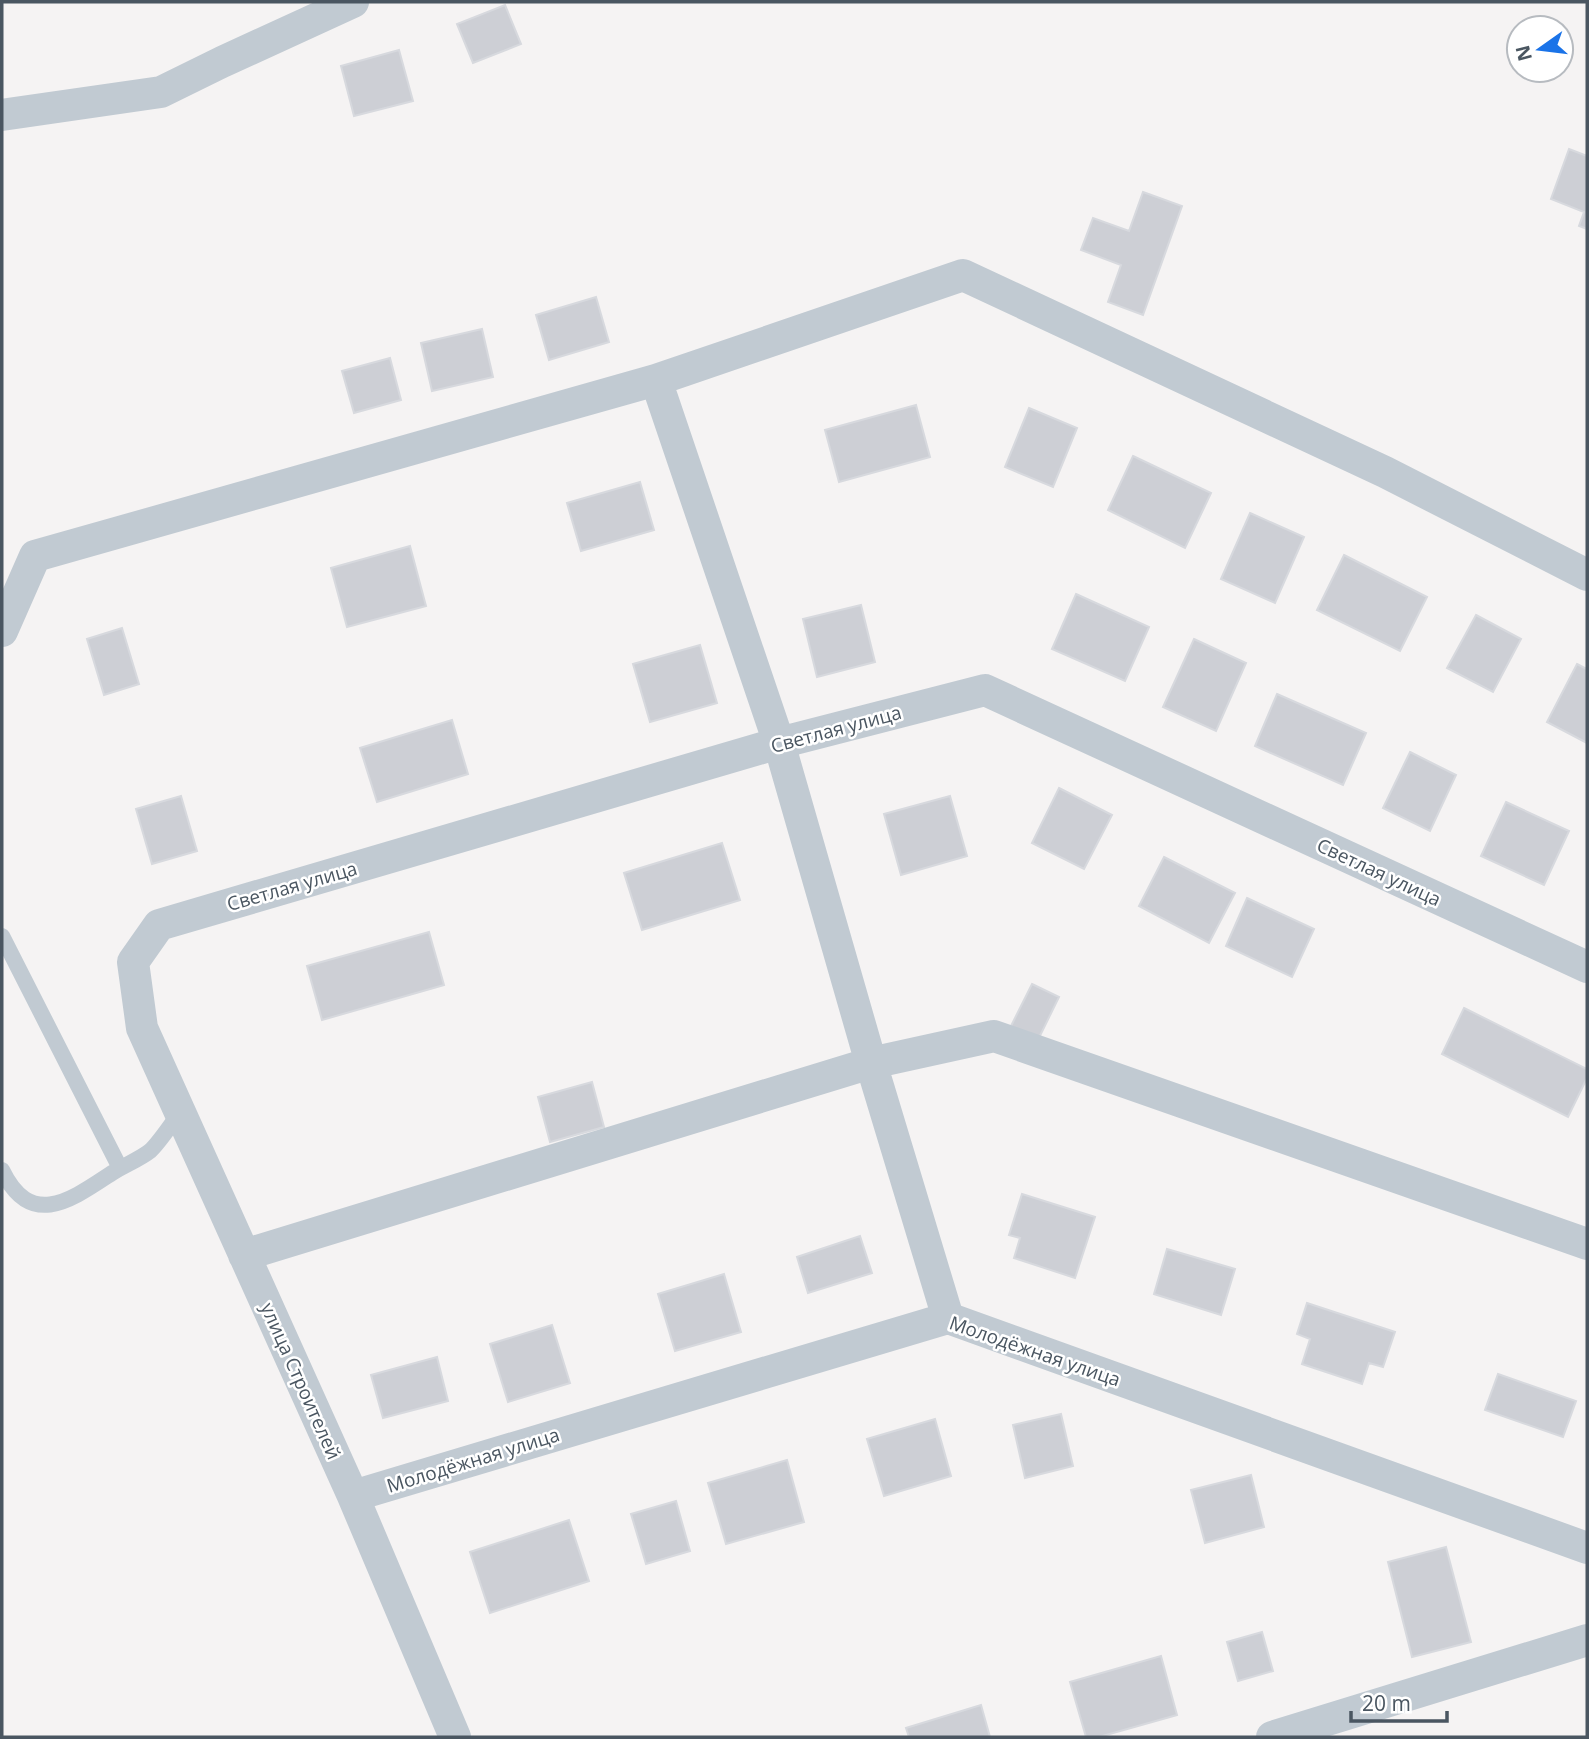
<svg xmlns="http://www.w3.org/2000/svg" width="1589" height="1739" viewBox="0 0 1589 1739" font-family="'Open Sans',sans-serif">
	<rect width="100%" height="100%" fill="#f5f3f3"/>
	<path fill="#cdcfd5" stroke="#d7d9de" stroke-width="2" d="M505,5L521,44L473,63L457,24Z
		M399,50L413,101L354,116L341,66Z
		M1569,149L1587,156V229L1579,226L1584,212L1551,199Z
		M1143,192L1182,206L1143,315L1108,302L1121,265L1081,250L1093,218L1129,231Z
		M596,297L609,342L549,360L536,315Z
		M482,329L493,377L432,391L421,343Z
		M390,358L401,400L354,413L342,371Z
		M916,405L930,457L839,482L825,430Z
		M1029,408L1077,428L1053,487L1005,467Z
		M1133,456L1211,493L1185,548L1108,510Z
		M640,482L654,530L581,551L567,503Z
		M1250,513L1304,537L1275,603L1221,579Z
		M410,546L426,606L347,627L331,568Z
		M1344,555L1427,597L1400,651L1317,610Z
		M1076,594L1149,627L1125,681L1052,649Z
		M861,605L875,662L817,677L803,619Z
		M1476,615L1521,639L1493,692L1447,668Z
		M122,628L139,684L104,695L87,639Z
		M1194,639L1246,663L1216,731L1163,707Z
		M700,645L717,703L650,722L633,664Z
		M1577,664L1587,669V743L1547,722Z
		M1277,694L1366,733L1343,785L1255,746Z
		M452,720L468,774L377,802L360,748Z
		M1410,752L1456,775L1430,831L1383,808Z
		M1059,788L1112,815L1084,869L1032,843Z
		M181,796L197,851L152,864L136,809Z
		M950,796L967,856L901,875L884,814Z
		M1506,802L1569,831L1544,885L1481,856Z
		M722,843L740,900L642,930L624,873Z
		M1164,857L1235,893L1209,943L1139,906Z
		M1247,898L1314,929L1292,977L1226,946Z
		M429,932L444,985L322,1020L307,966Z
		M1032,984L1059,997L1036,1044L1009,1030Z
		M1464,1008L1587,1069V1078L1568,1117L1442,1054Z
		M592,1082L604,1127L550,1142L538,1097Z
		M1022,1194L1095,1217L1075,1278L1014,1258L1020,1238L1009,1235Z
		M860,1236L872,1273L808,1293L797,1257Z
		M1167,1249L1235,1269L1221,1315L1154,1294Z
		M724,1274L741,1332L675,1351L658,1294Z
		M1307,1303L1395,1332L1383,1367L1369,1363L1362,1384L1302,1364L1310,1339L1297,1334Z
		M552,1325L570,1383L508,1402L490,1344Z
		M437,1357L448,1401L383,1418L371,1375Z
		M1498,1374L1576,1401L1563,1437L1485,1410Z
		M1061,1414L1073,1466L1025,1478L1013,1425Z
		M935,1419L951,1476L884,1496L867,1439Z
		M787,1460L804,1522L726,1544L708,1483Z
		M1251,1475L1264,1527L1205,1543L1191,1490Z
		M676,1501L690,1551L646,1564L631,1514Z
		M569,1520L589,1581L490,1613L470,1552Z
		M1446,1547L1471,1642L1412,1657L1388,1562Z
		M1262,1632L1273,1671L1238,1681L1227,1642Z
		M1161,1656L1177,1715L1099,1737H1086L1070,1682Z
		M981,1705L990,1737H909L906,1728Z"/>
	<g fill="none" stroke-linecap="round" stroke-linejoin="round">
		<path stroke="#c1cad2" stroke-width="16" d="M2,936L120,1168
			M2,1170C31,1230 71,1200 112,1173C123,1166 140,1159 150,1151C159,1143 171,1124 180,1113"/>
		<path stroke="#c1cad2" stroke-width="32" d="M2,115L161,92L222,62L353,2
			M656,380L779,743L871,1063L948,1318
			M2,631L35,556L656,380L963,275L1385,472L1587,575
			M244,1255L871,1063L994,1036L1587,1244
			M353,1496L948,1318L1587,1548
			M455,1737L353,1496L142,1028L133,962L159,925L779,743L985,690L1587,967
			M1272,1737L1587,1640"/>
	</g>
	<g text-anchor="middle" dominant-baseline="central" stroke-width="5" stroke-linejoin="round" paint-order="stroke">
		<g font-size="19" fill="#4a5661" stroke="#fff">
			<text transform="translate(836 729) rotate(-15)">Светлая улица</text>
			<text transform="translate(1379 872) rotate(25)">Светлая улица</text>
			<text transform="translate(292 886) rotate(-16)">Светлая улица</text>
			<text transform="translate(1035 1351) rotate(19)">Молодёжная улица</text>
			<text transform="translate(301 1381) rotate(66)">улица Строителей</text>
			<text transform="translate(473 1460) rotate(-17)">Молодёжная улица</text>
		</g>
	</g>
	<rect width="1589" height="1739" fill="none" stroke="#4a5661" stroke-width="7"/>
	<g transform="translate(1540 49) rotate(256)"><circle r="33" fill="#ffffff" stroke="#b7bbc0" stroke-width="2"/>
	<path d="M0-5L12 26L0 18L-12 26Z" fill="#1a73e8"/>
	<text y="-10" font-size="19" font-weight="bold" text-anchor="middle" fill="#4a5661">N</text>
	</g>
	<path d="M1351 1711v10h96v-10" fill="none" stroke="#4a5661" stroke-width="3.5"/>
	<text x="1362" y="1711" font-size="21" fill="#4a5661" stroke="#ffffff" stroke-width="5" paint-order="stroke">20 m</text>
</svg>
